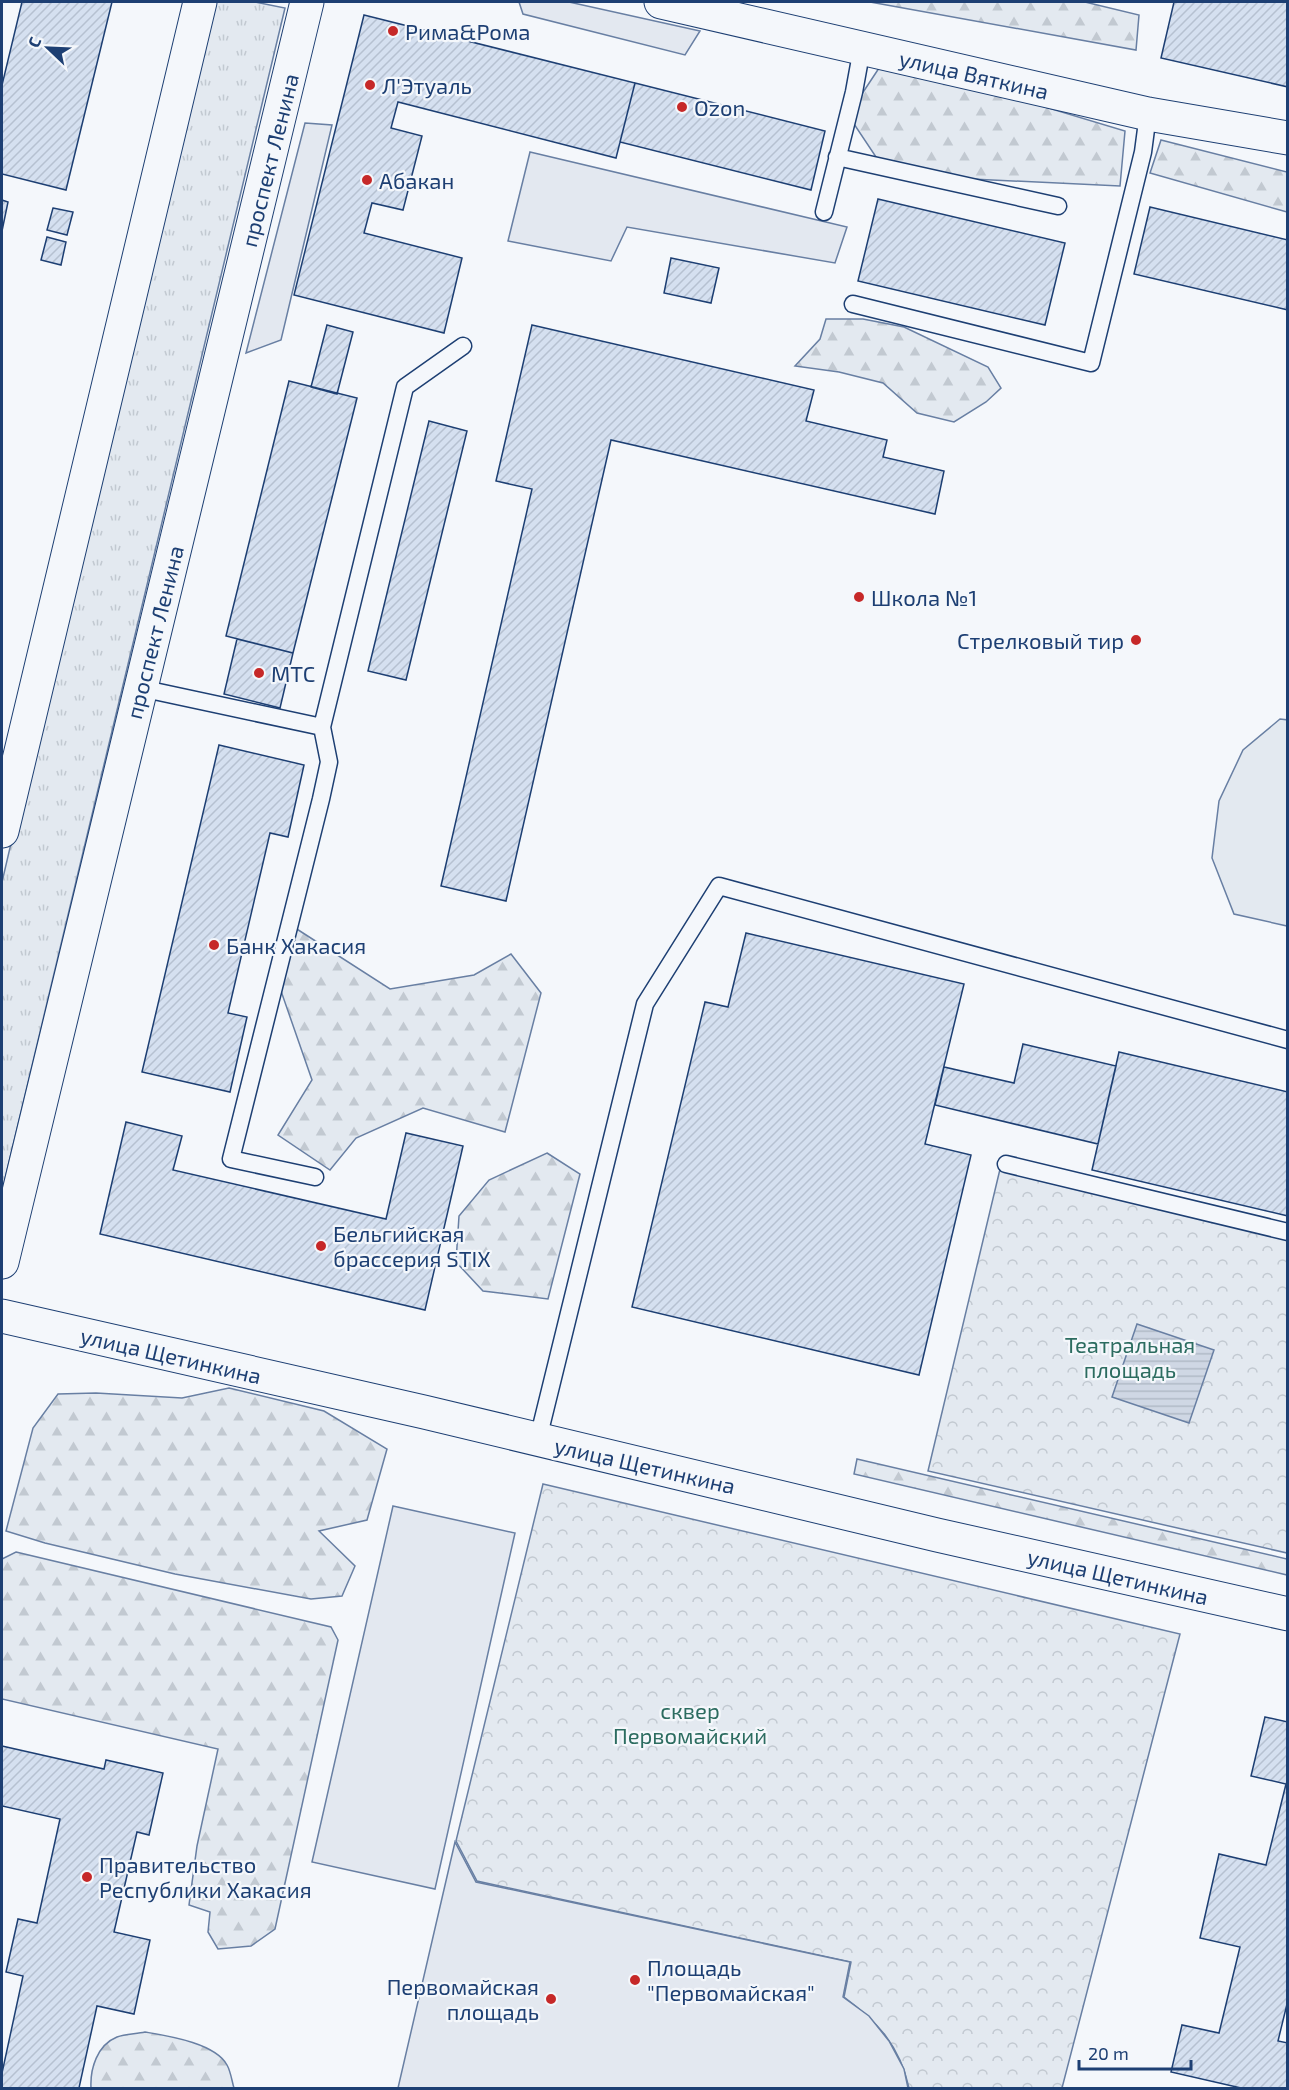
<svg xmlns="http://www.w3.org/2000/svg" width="1289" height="2090" viewBox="0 0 1289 2090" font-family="'Exo 2',sans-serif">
	<defs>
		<pattern id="grass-tufts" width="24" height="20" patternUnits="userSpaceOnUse" patternTransform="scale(1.5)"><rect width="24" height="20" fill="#e3e9f0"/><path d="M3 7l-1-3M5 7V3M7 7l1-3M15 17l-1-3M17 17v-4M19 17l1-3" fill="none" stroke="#c2c9d1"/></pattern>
		<pattern id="forest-firs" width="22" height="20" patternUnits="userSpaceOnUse" patternTransform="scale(1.5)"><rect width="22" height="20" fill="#e3e9f0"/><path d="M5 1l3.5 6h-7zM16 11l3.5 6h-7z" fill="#c2c9d1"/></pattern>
		<pattern id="park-crowns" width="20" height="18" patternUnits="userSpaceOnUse" patternTransform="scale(1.5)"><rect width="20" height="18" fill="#e3e9f0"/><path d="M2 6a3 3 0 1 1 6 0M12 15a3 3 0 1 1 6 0" fill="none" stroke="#c2c9d1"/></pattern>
		<pattern id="water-rules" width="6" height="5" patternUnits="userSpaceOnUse" patternTransform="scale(1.5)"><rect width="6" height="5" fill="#cfd7e4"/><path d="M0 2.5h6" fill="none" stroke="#b1bac7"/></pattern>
		<pattern id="building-hatch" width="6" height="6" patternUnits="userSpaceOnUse" patternTransform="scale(1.5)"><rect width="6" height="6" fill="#d5e0f0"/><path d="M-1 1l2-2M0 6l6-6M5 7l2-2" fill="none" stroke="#b6c1d1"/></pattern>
	</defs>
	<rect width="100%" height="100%" fill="#f4f7fb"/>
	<path fill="url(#grass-tufts)" stroke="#687fa3" stroke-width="1.5" d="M207,2H255L285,8L2,1191V882Z"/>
	<path fill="url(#forest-firs)" stroke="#687fa3" stroke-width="1.5" d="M870,2H1085L1139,15L1136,50Z
		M885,59L1125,131L1120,186L888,175L848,115Z
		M1161,140L1287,172V212L1150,173Z
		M826,319H863L904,327L988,367L1001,388L986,402L954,422L917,413L883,383L839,372L795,366L820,339Z
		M289,924L390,989L474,975L511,954L541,993L505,1132L423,1108L356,1138L330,1170L278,1135L312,1080L281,991Z
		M547,1153L580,1174L548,1299L483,1291L456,1262L459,1216L489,1180Z
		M229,1388L324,1411L387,1449L367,1520L319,1531L355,1566L342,1596L311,1599L175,1574L45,1543L6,1531L33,1428L58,1394L96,1393L182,1398Z
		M857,1459L1287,1559V1575L854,1474Z
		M16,1552L331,1627L338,1640L275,1929L251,1946L218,1949L208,1932L210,1912L189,1905L197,1846L218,1749L2,1699V1559Z
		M145,2032C168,2036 215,2043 227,2065C231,2072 232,2082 234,2088H91C90,2069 97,2045 117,2037C125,2034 136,2034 145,2032Z"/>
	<path fill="url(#park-crowns)" stroke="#687fa3" stroke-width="1.5" d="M1001,1165L1287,1234V1553L928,1471Z
		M543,1484L1180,1634L1062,2088H909C900,2046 878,2022 844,1997L851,1962L477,1881L456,1841Z"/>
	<path fill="#e3e9f0" stroke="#687fa3" stroke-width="1.5" d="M1280,719L1288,720L1287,926L1234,914L1212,858L1219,801L1243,750Z"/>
	<path fill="#e3e8f0" stroke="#687fa3" stroke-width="1.5" d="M519,2H569L700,31L685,55L523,14Z
		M305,123L332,125L281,340L246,353Z
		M530,152L847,227L835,263L627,227L611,261L508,241Z
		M393,1506L515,1533L435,1889L312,1862Z
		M455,1842L476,1882L850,1962L843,1997L869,2016L889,2041L904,2069L908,2088H398Z"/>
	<path fill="url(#water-rules)" stroke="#687fa3" stroke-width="1.5" d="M1137,1324L1214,1350L1189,1423L1112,1397Z"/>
	<path fill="url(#building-hatch)" stroke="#1d3f73" stroke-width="1.5" d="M22,2H112L66,190L2,174V85Z
		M1174,2H1288V87L1161,58Z
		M364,15L635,83L616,158L398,102L391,128L422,136L403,210L372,203L364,233L462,258L444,333L294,295Z
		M635,83L825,131L811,190L620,142Z
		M878,199L1065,243L1045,325L858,281Z
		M2,200L8,202L2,231Z
		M1150,207L1288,240V310L1134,274Z
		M53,208L73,212L67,235L47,230Z
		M47,237L66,242L61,265L41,260Z
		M671,258L719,268L711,303L664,293Z
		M327,325L353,332L337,394L311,387Z
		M532,325L814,390L806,421L887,440L883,457L944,471L935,514L611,440L506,901L441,886L532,489L496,481Z
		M289,381L357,398L293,653L226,636Z
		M429,421L467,431L406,680L368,671Z
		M237,639L293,653L280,708L224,694Z
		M219,745L304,765L288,837L270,833L228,1013L247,1017L230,1092L142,1072Z
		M746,933L964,984L925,1144L971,1155L919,1375L632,1307L705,1002L728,1007Z
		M1023,1044L1116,1066L1098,1144L935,1105L944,1067L1014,1083Z
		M1119,1052L1288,1092V1216L1092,1170Z
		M126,1122L182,1136L173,1170L386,1219L406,1133L463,1146L425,1310L100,1234Z
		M1265,1717L1288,1722V2000L1278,2041L1288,2043V2088H1241L1171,2072L1182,2025L1219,2033L1240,1947L1200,1938L1219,1854L1266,1865L1286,1784L1251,1776Z
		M2,1746L104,1769L106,1760L163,1773L149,1835L137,1832L114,1932L150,1940L134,2014L97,2006L79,2088H2V2073L23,1976L6,1972L18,1919L37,1923L60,1819L2,1806Z"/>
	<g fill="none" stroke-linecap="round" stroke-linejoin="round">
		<defs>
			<path id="lane" d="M837,157L1058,206
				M824,212L854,92L862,48
				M853,304L1091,363L1143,152L1148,114
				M140,688L322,727L405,387L463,346
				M1006,1164L1288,1232
				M315,1177L231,1159L321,799L329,762L322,727
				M538,1439L645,1004L719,886L1288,1040"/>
			<path id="street" d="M661,2L1148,114L1288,138
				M2,831L200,2
				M2,1262L307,2"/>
			<path id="primary" d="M2,1316L424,1412L937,1535L1288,1614"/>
		</defs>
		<use href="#lane" stroke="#1d3f73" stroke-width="19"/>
		<use href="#street" stroke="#1d3f73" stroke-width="35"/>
		<use href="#primary" stroke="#1d3f73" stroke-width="35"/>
		<use href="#lane" stroke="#f4f7fb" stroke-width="16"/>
		<use href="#street" stroke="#f4f7fb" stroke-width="33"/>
		<use href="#primary" stroke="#f4f7fb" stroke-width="33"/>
	</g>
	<g fill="#c62828" stroke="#f4f7fb" stroke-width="2">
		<circle cx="393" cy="31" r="6"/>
		<circle cx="370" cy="85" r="6"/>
		<circle cx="682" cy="107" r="6"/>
		<circle cx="367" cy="180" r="6"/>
		<circle cx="859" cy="597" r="6"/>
		<circle cx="1136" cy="640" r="6"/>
		<circle cx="259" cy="673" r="6"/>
		<circle cx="214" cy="945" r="6"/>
		<circle cx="321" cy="1246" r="6"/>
		<circle cx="87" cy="1877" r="6"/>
		<circle cx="635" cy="1980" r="6"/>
		<circle cx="551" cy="1999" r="6"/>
	</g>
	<g text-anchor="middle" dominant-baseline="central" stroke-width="4.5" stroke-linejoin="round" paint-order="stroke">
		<g font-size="22" fill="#1d3f73" stroke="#f4f7fb" text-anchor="start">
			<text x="405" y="31">Рима&amp;Рома</text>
			<text x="382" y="85">Л'Этуаль</text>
			<text x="694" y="107">Ozon</text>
			<text x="379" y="180">Абакан</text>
			<text x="871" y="597">Школа №1</text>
			<text x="1124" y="640" text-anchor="end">Стрелковый тир</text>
			<text x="271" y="673">МТС</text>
			<text x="226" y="945">Банк Хакасия</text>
			<text x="333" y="1233">Бельгийская<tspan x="333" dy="25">брассерия STIX</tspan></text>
			<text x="99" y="1864">Правительство<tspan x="99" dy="25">Республики Хакасия</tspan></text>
			<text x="647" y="1967">Площадь<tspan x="647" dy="25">"Первомайская"</tspan></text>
			<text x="539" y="1986" text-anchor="end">Первомайская<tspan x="539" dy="25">площадь</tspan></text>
		</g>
		<g font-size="22" fill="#1d3f73" stroke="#f4f7fb">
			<text transform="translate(974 74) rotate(13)">улица Вяткина</text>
			<text transform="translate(269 160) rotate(-76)">проспект Ленина</text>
			<text transform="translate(154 632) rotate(-76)">проспект Ленина</text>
			<text transform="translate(171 1355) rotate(13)">улица Щетинкина</text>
			<text transform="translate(645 1465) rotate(13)">улица Щетинкина</text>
			<text transform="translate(1118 1576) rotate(13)">улица Щетинкина</text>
		</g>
		<g font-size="22" fill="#2c6c60" stroke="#f4f7fb">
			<text x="1130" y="1344">Театральная<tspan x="1130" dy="25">площадь</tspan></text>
			<text x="690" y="1710">сквер<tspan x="690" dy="25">Первомайский</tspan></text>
		</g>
	</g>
	<rect width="1289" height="2090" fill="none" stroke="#1d3f73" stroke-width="6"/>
	<g transform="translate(48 48) rotate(293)" stroke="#f4f7fb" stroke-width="4.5" paint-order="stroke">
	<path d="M0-4.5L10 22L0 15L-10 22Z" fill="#1d3f73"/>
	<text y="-9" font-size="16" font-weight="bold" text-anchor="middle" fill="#1d3f73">С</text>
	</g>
	<path d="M1079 2060v9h112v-9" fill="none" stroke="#1d3f73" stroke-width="3"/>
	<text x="1088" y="2060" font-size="18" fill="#1d3f73" stroke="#f4f7fb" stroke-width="4.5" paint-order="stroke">20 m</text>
</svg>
